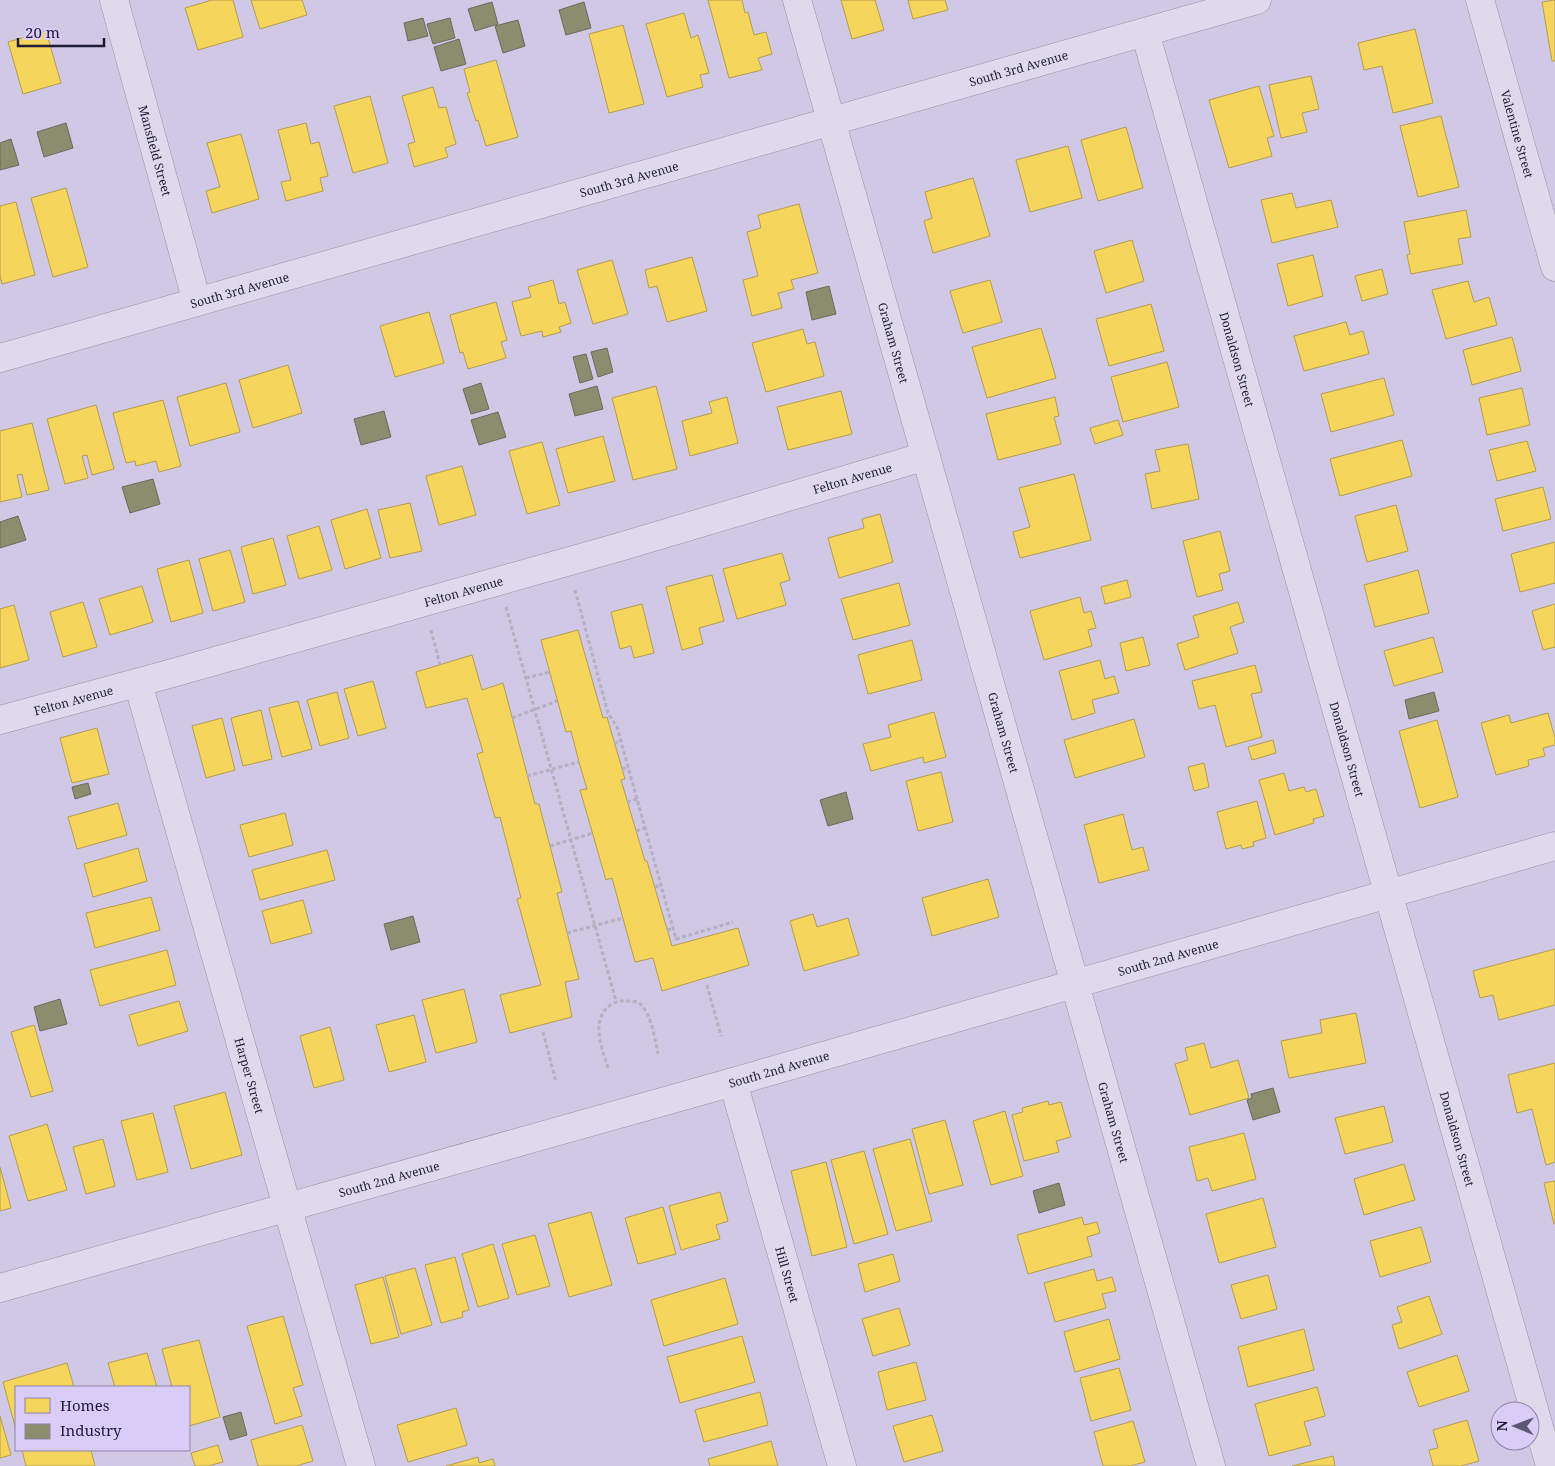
<svg xmlns="http://www.w3.org/2000/svg" width="1555" height="1466" viewBox="0 0 1555 1466" font-family="'Noto Serif',serif">
	<rect width="100%" height="100%" fill="#d0c8e4"/>
	<path fill="#f6d55c" stroke="#b59d51" d="M212,0H233L243,37L198,50L185,8Z
		M251,0H302L307,15L260,29Z
		M708,0H742L745,13L748,12L754,35L766,32L772,54L758,58L762,70L729,78Z
		M841,0H875L884,30L852,39Z
		M908,0H945L948,10L913,19Z
		M1555,0V61H1552L1542,2Z
		M684,13L691,38L698,35L709,73L700,75L703,87L667,97L646,24Z
		M623,25L644,104L609,113L589,34Z
		M1415,29L1433,103L1393,113L1382,66L1364,70L1358,43Z
		M46,31L61,83L23,94L8,42Z
		M496,60L518,137L486,146L478,120L476,121L467,93L470,92L464,69Z
		M1311,76L1319,109L1302,113L1307,132L1281,138L1269,85Z
		M1259,86L1274,136L1267,138L1272,156L1229,168L1209,100Z
		M433,87L439,108L446,107L456,144L445,148L448,157L414,167L408,144L415,142L402,96Z
		M370,96L388,163L353,173L334,106Z
		M1441,116L1459,187L1418,197L1400,126Z
		M306,123L311,144L319,142L328,176L320,178L323,191L286,201L281,182L291,180L278,130Z
		M1126,127L1143,188L1098,201L1081,140Z
		M241,134L259,199L212,213L206,191L220,187L207,143Z
		M1068,146L1082,198L1030,212L1016,160Z
		M973,178L990,236L933,253L924,221L932,218L925,192Z
		M66,188L88,267L53,277L31,198Z
		M1292,193L1296,208L1331,200L1338,227L1272,243L1261,200Z
		M16,202L35,275L2,284L0,275V206Z
		M799,204L818,273L791,280L794,289L778,293L782,308L752,316L743,280L758,276L747,232L761,228L758,215Z
		M1466,210L1471,237L1458,239L1463,264L1411,274L1407,255L1410,254L1404,222Z
		M1132,240L1144,281L1106,293L1094,251Z
		M1313,255L1323,296L1288,306L1277,264Z
		M692,257L707,311L667,322L657,286L649,288L645,270Z
		M612,260L628,314L593,324L577,270Z
		M1382,269L1388,294L1362,301L1355,276Z
		M553,280L559,304L565,302L571,323L559,327L561,332L543,337L542,331L521,336L512,302L531,297L528,287Z
		M990,280L1002,322L963,333L950,291Z
		M1468,281L1474,302L1489,297L1497,325L1446,339L1432,290Z
		M496,302L507,340L501,342L506,358L468,369L463,352L460,353L450,315Z
		M1151,304L1164,351L1109,366L1096,319Z
		M429,312L444,363L395,377L380,326Z
		M1346,322L1350,335L1363,331L1369,354L1304,371L1294,336Z
		M1041,328L1056,378L987,398L972,347Z
		M803,329L807,344L815,342L824,376L766,392L752,343Z
		M1512,337L1521,371L1472,385L1463,350Z
		M1167,362L1179,407L1123,422L1111,377Z
		M288,365L302,413L253,428L239,380Z
		M1384,378L1394,415L1331,432L1321,394Z
		M226,383L240,432L190,446L177,397Z
		M656,386L677,469L633,480L612,398Z
		M1522,388L1530,425L1487,435L1479,398Z
		M841,391L852,434L788,450L777,407Z
		M727,397L738,443L690,456L682,421L712,413L709,402Z
		M1055,397L1059,416L1054,417L1061,444L998,460L986,414Z
		M163,400L181,466L159,472L156,461L136,466L135,461L126,463L113,413Z
		M96,405L114,469L92,475L87,455L82,456L88,478L65,484L47,419Z
		M1118,420L1123,435L1095,444L1090,428Z
		M32,423L49,490L27,495L22,474L17,475L22,497L0,502V431Z
		M603,436L615,481L568,493L556,449Z
		M1402,440L1412,476L1340,496L1330,459Z
		M1527,441L1536,471L1497,481L1489,450Z
		M542,442L560,505L527,514L509,451Z
		M1188,444L1199,499L1152,509L1145,474L1160,471L1155,450Z
		M462,466L476,515L439,525L426,476Z
		M1074,474L1091,540L1020,558L1013,532L1030,527L1019,488Z
		M1543,487L1551,519L1503,531L1495,499Z
		M410,503L422,551L390,558L378,510Z
		M1396,505L1408,551L1367,562L1355,516Z
		M367,509L381,558L345,569L331,520Z
		M880,514L893,562L839,578L828,538L864,528L862,519Z
		M319,526L332,570L299,579L287,536Z
		M1220,531L1230,571L1219,574L1223,590L1197,597L1183,541Z
		M273,538L286,585L253,594L241,547Z
		M1555,542V583L1520,592L1511,554Z
		M230,550L245,602L213,611L199,559Z
		M782,553L790,580L780,583L786,605L737,619L723,569Z
		M189,560L203,613L171,622L157,569Z
		M1418,570L1429,613L1375,627L1364,585Z
		M712,575L724,621L699,628L703,644L682,650L666,587Z
		M1127,580L1131,597L1105,604L1101,587Z
		M899,583L910,625L853,640L841,599Z
		M142,586L153,622L110,635L99,599Z
		M1080,597L1084,613L1091,611L1096,628L1088,630L1092,646L1044,660L1030,611Z
		M83,602L97,647L63,657L50,612Z
		M1238,602L1244,622L1230,627L1238,653L1185,670L1177,644L1199,637L1193,616Z
		M642,604L654,653L634,658L631,646L620,649L611,612Z
		M1555,604V647L1543,650L1532,611Z
		M14,605L29,660L0,668V609Z
		M578,630L603,718L607,717L625,779L621,780L645,861H647L672,946L738,928L749,965L662,991L653,958L635,962L612,878L606,880L580,790L587,789L579,762L571,731L566,732L541,640Z
		M1143,637L1150,665L1126,671L1120,643Z
		M1433,637L1443,672L1394,686L1384,651Z
		M912,640L922,680L868,694L858,655Z
		M472,655L482,690L503,683L535,804H539L562,892L557,893L579,979L565,982L572,1017L510,1033L500,995L541,985L517,899L521,898L500,817L495,818L477,754L483,752L467,698L426,708L416,672Z
		M1100,660L1105,679L1114,676L1119,693L1092,700L1095,713L1072,720L1059,671Z
		M1255,665L1262,692L1251,694L1262,737L1226,747L1215,705L1199,709L1192,681Z
		M373,681L386,728L358,736L344,689Z
		M337,692L349,738L320,746L307,700Z
		M298,701L312,749L282,757L269,708Z
		M261,710L272,759L243,766L231,718Z
		M934,712L946,757L924,763L923,757L871,771L863,744L891,737L888,725Z
		M1548,713L1555,738V745L1543,748L1545,756L1528,760L1529,766L1496,775L1481,723L1509,715L1511,723Z
		M222,718L235,770L206,778L192,726Z
		M1134,719L1145,757L1075,778L1064,740Z
		M1437,720L1458,797L1420,808L1399,731Z
		M97,728L109,774L72,783L60,738Z
		M1273,740L1276,753L1252,760L1248,747Z
		M1204,763L1209,787L1194,791L1188,767Z
		M941,772L953,822L918,831L906,781Z
		M1284,773L1289,791L1304,787L1306,792L1316,789L1324,816L1313,819L1314,823L1275,835L1259,780Z
		M1257,801L1266,838L1253,842L1254,846L1242,849L1241,845L1226,849L1217,812Z
		M118,803L127,835L77,849L68,817Z
		M285,813L293,845L249,857L240,825Z
		M1123,814L1132,850L1143,847L1149,870L1099,883L1084,825Z
		M138,848L147,881L93,897L84,864Z
		M327,850L335,880L260,900L252,870Z
		M988,879L999,917L932,936L922,898Z
		M151,897L160,930L95,948L86,913Z
		M303,900L312,933L271,944L262,911Z
		M813,914L817,927L848,918L859,955L804,971L790,921Z
		M1555,949V1005L1499,1020L1493,995L1480,998L1473,971Z
		M167,950L176,985L100,1006L90,970Z
		M464,989L477,1042L436,1053L422,1000Z
		M179,1001L188,1031L138,1046L129,1015Z
		M1356,1013L1366,1063L1289,1078L1281,1041L1322,1033L1320,1020Z
		M414,1015L426,1062L389,1072L376,1025Z
		M34,1025L53,1091L31,1097L11,1032Z
		M330,1027L344,1080L314,1088L300,1036Z
		M1204,1043L1211,1068L1238,1060L1249,1098L1190,1115L1175,1064L1188,1060L1185,1048Z
		M1555,1063V1162L1546,1165L1532,1109L1517,1113L1508,1075Z
		M225,1092L242,1155L191,1169L174,1106Z
		M1048,1101L1049,1105L1061,1102L1071,1137L1056,1141L1059,1152L1024,1161L1012,1115L1023,1112L1022,1108Z
		M1384,1106L1393,1142L1345,1154L1335,1118Z
		M1005,1111L1023,1176L991,1185L973,1121Z
		M153,1113L168,1172L137,1180L121,1121Z
		M945,1120L963,1185L929,1194L912,1129Z
		M47,1124L67,1190L28,1201L9,1136Z
		M1244,1133L1256,1179L1212,1191L1208,1178L1197,1181L1189,1147Z
		M103,1139L115,1186L86,1194L73,1147Z
		M910,1139L932,1221L896,1231L873,1149Z
		M864,1151L888,1234L854,1244L831,1160Z
		M826,1162L847,1247L812,1256L791,1171Z
		M1404,1164L1415,1200L1364,1215L1354,1179Z
		M0,1167L11,1208L0,1211Z
		M1555,1181V1224H1554L1544,1183Z
		M720,1192L728,1221L716,1225L720,1239L681,1250L669,1206Z
		M1263,1198L1276,1247L1219,1263L1206,1214Z
		M663,1207L676,1254L638,1264L625,1218Z
		M591,1212L612,1285L569,1297L548,1224Z
		M1082,1217L1084,1225L1097,1222L1100,1233L1087,1237L1092,1256L1028,1274L1017,1235Z
		M1421,1227L1431,1262L1380,1277L1370,1241Z
		M535,1235L550,1286L517,1295L502,1244Z
		M493,1244L509,1298L478,1307L462,1254Z
		M893,1254L900,1281L865,1292L858,1264Z
		M455,1257L469,1310L462,1312L463,1317L441,1323L425,1265Z
		M415,1268L432,1325L401,1334L385,1276Z
		M1094,1269L1097,1281L1112,1277L1116,1291L1102,1294L1106,1308L1055,1322L1044,1283Z
		M1268,1275L1277,1309L1241,1319L1231,1285Z
		M383,1277L399,1337L371,1344L355,1285Z
		M725,1278L738,1324L664,1346L651,1300Z
		M1429,1296L1442,1334L1399,1349L1392,1325L1402,1322L1397,1307Z
		M899,1308L910,1345L873,1356L862,1319Z
		M283,1316L303,1385L293,1388L302,1416L275,1424L247,1326Z
		M1109,1319L1120,1359L1075,1372L1064,1332Z
		M1304,1329L1314,1370L1248,1387L1238,1347Z
		M742,1336L755,1382L680,1403L667,1357Z
		M199,1340L220,1417L189,1426V1387H172L162,1349Z
		M147,1353L157,1387H115L108,1363Z
		M1457,1355L1469,1391L1419,1407L1407,1372Z
		M916,1362L926,1400L887,1410L878,1372Z
		M67,1363L74,1387H16V1430L3,1382Z
		M1119,1368L1131,1410L1091,1421L1080,1378Z
		M1317,1387L1325,1416L1304,1422L1311,1445L1269,1456L1255,1404Z
		M760,1392L768,1425L704,1442L695,1410Z
		M456,1408L467,1445L408,1462L397,1425Z
		M932,1415L943,1451L904,1462L893,1426Z
		M0,1416L11,1455L0,1458Z
		M1467,1420L1479,1461L1461,1466H1433L1429,1450L1438,1448L1433,1430Z
		M1133,1421L1145,1462L1130,1466H1103L1094,1432Z
		M302,1425L313,1461L296,1466H258L251,1440Z
		M771,1441L778,1466H710L708,1459Z
		M218,1445L223,1462L208,1466H195L191,1453Z
		M22,1450H91L95,1466H26Z
		M1333,1456L1335,1466H1292Z
		M478,1457L479,1463L493,1459L495,1466H446Z"/>
	<path fill="#8c8c6e" stroke="#6b6a5d" d="M492,2L498,24L475,31L468,9Z
		M584,2L591,28L566,35L559,10Z
		M423,18L428,36L408,41L404,23Z
		M450,18L455,38L433,44L427,24Z
		M518,20L525,46L503,53L495,26Z
		M459,39L466,64L441,71L434,47Z
		M66,123L73,148L44,157L37,132Z
		M11,139L19,165L0,170V143Z
		M829,286L836,314L812,320L806,292Z
		M607,348L613,372L598,377L591,352Z
		M586,354L593,379L580,383L573,357Z
		M481,383L489,409L471,414L463,389Z
		M597,386L603,409L575,416L569,394Z
		M384,411L391,437L361,445L354,419Z
		M498,412L506,437L479,445L471,420Z
		M153,479L160,504L130,513L122,487Z
		M18,516L26,540L0,548V522Z
		M1434,692L1439,711L1409,719L1405,700Z
		M88,783L91,794L75,799L72,787Z
		M846,792L853,819L828,826L820,800Z
		M413,916L420,942L391,950L384,924Z
		M60,999L67,1024L40,1031L34,1007Z
		M1273,1088L1280,1112L1253,1120L1247,1100L1252,1098L1251,1094Z
		M1059,1183L1065,1205L1039,1213L1033,1191Z
		M241,1412L247,1435L230,1440L223,1417Z"/>
	<g fill="none" stroke-linecap="round" stroke-linejoin="round">
		<defs>
			<g id="street">
				<path id="s1" d="M114,0L197,302"/>
				<path id="s2" d="M797,0L1211,1466"/>
				<path id="s3" d="M1480,0L1555,267"/>
				<path id="s4" d="M1145,32L1550,1466"/>
				<path id="s5" d="M0,358L1257,0"/>
				<path id="s6" d="M138,683L361,1466"/>
				<path id="s7" d="M0,720L169,674L616,548L926,456"/>
				<path id="s8" d="M733,1082L842,1466"/>
				<path id="s9" d="M0,1288L733,1082L1555,846"/>
			</g>
		</defs>
		<use href="#street" stroke="#9792a8" stroke-width="29"/>
		<path stroke="#b5b1c3" stroke-width="3" stroke-dasharray="4 2.5" stroke-linecap="butt" d="M575,590L608,713L617,727L676,939L733,922
			M506,607L616,1001
			M431,630L440,665
			M526,678L550,672
			M512,718L557,701
			M614,743L621,741
			M622,769L629,767
			M527,776L579,762
			M627,802L637,799
			M636,831L645,828
			M550,846L593,833
			M655,887L661,885
			M667,930L673,929
			M567,933L623,918
			M707,985L721,1036
			M543,1032L556,1082
			M608,1068C604,1054 598,1040 599,1026C600,1011 612,999 627,1001C631,1001 636,1001 639,1003C651,1012 655,1039 658,1054"/>
		<use href="#street" stroke="#dfdaeb" stroke-width="28"/>
	</g>
	<g text-anchor="middle" dominant-baseline="central" stroke-width="5" stroke-linejoin="round" paint-order="stroke">
		<g font-size="12" fill="#1d1b36" stroke="#d9ccf7">
			<text stroke="none"><textPath href="#s5" startOffset="1059">South 3rd Avenue</textPath></text>
			<text stroke="none"><textPath href="#s3" startOffset="139">Valentine Street</textPath></text>
			<text stroke="none"><textPath href="#s1" startOffset="156">Mansfield Street</textPath></text>
			<text stroke="none"><textPath href="#s5" startOffset="654">South 3rd Avenue</textPath></text>
			<text stroke="none"><textPath href="#s5" startOffset="249">South 3rd Avenue</textPath></text>
			<text stroke="none"><textPath href="#s2" startOffset="356">Graham Street</textPath></text>
			<text stroke="none"><textPath href="#s4" startOffset="340">Donaldson Street</textPath></text>
			<text stroke="none"><textPath href="#s7" startOffset="886">Felton Avenue</textPath></text>
			<text stroke="none"><textPath href="#s7" startOffset="481">Felton Avenue</textPath></text>
			<text stroke="none"><textPath href="#s7" startOffset="76">Felton Avenue</textPath></text>
			<text stroke="none"><textPath href="#s2" startOffset="761">Graham Street</textPath></text>
			<text stroke="none"><textPath href="#s4" startOffset="745">Donaldson Street</textPath></text>
			<text stroke="none"><textPath href="#s9" startOffset="1214">South 2nd Avenue</textPath></text>
			<text stroke="none"><textPath href="#s9" startOffset="809">South 2nd Avenue</textPath></text>
			<text stroke="none"><textPath href="#s6" startOffset="408">Harper Street</textPath></text>
			<text stroke="none"><textPath href="#s2" startOffset="1166">Graham Street</textPath></text>
			<text stroke="none"><textPath href="#s4" startOffset="1150">Donaldson Street</textPath></text>
			<text stroke="none"><textPath href="#s9" startOffset="404">South 2nd Avenue</textPath></text>
			<text stroke="none"><textPath href="#s8" startOffset="200">Hill Street</textPath></text>
		</g>
	</g>
	<rect x="15" y="1386" width="175" height="65" fill="#d9ccf7" stroke="#8e85aa"/>
	<rect x="25" y="1398" width="25" height="15" fill="#f6d55c" stroke="#8e85aa"/>
	<text x="60" y="1411" font-size="15" fill="#1d1b36">Homes</text>
	<rect x="25" y="1424" width="25" height="15" fill="#8c8c6e" stroke="#8e85aa"/>
	<text x="60" y="1436" font-size="15" fill="#1d1b36">Industry</text>
	<g transform="translate(1515 1426) rotate(271)"><circle r="24" fill="#d9ccf7" stroke="#8e85aa"/>
	<path d="M0-4L9 19L0 12L-9 19Z" fill="#5c5873"/>
	<text y="-8" font-size="14" font-weight="bold" text-anchor="middle" fill="#1d1b36">N</text>
	</g>
	<path d="M18 38v8h86v-8" fill="none" stroke="#1d1b36" stroke-width="2.5"/>
	<text x="25" y="38" font-size="15" fill="#1d1b36" stroke="#d9ccf7" stroke-width="4" paint-order="stroke">20 m</text>
</svg>
